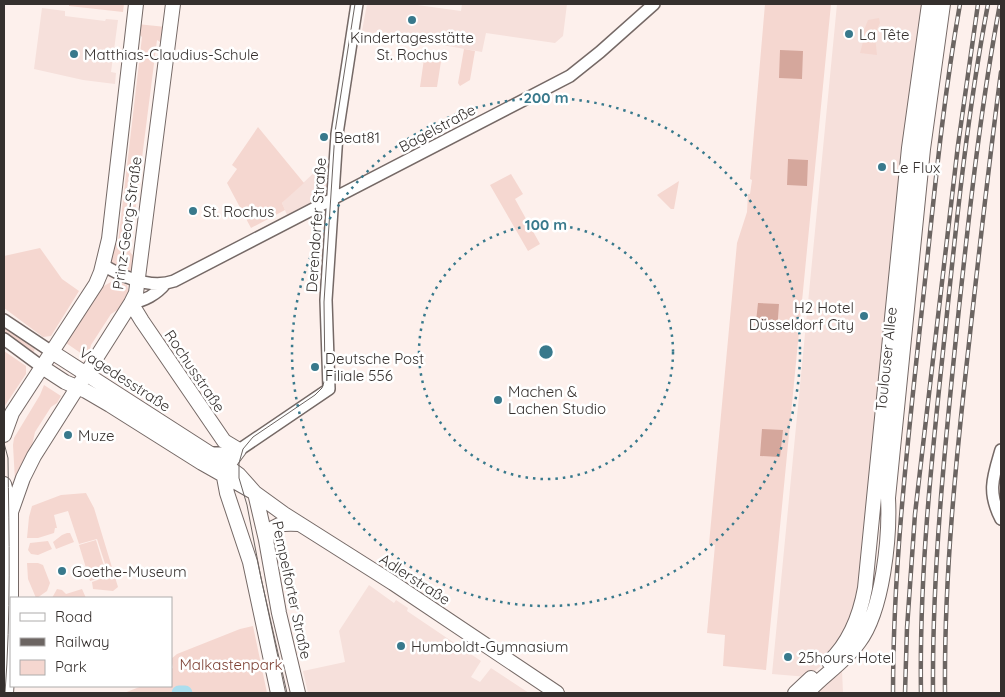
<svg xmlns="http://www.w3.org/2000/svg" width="1005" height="697" viewBox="0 0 1005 697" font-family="Quicksand,sans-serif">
	<rect width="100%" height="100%" fill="#fdf0ec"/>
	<path fill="#f6e0db" d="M367,4H410L461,11L462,4H567L563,36L555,43L486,33L482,52L362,31Z
		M837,4H927L860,602L831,657L808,677L772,674Z
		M42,8L65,11V16L105,21L106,19L118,20L111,72L116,73L115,84L83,80L34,69Z
		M329,166L328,186L325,193L322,197L287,215L282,203L320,167Z
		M369,585L394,603L396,600L408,608L407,611L481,661L471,677L480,682L491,668L529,693H308L303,671L345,662L339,631Z
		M842,670L843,693H818L822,688Z"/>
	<path fill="#f5d7d0" d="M69,4H124L123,12L69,6Z
		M765,4H831L766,670L723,666L725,635L707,633L715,545L709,544L737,243L747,212L748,194H750L752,180L750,179Z
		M879,18L880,23L875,33L864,35V30L868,20Z
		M137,24L166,27L163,44L157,40L130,252L135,258V274L108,264L112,239L118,243L142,37L136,31Z
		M875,36L877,55L860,53L864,38Z
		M464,49L475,51L470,80L460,86L458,83Z
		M425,52L442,55L437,87H420Z
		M258,127L304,183L282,203L285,210L251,228L227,183L237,169L232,165Z
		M511,174L523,194L515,199L540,244L528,251L490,185Z
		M679,181L674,209H671L657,195Z
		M40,248L62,279L79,291L51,336L43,337L4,308V256Z
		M117,281L127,285L129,292L119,309L111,314L91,345L88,358L66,343L102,287L111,282Z
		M4,326L35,349L33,353L4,333Z
		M4,351L26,366V374L4,407Z
		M44,385L61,396L57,403L51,407L35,432L31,450L15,481L13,445L14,438L40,395Z
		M86,493L94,508L118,587L113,591L93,589L92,582L109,576L97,539L79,544L68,511L54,515L57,528H55L54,533L38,538H27L29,517L32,506L61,495Z
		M67,533H70L74,542L56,549L53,542L62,535Z
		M96,540L107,576L90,581L79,545Z
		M48,541L52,549L38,555L31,554L28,550L30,543Z
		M27,563H38L43,565L50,583L47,591L37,598H36L28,579Z
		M57,589L62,590L66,594L82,589L86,598H52Z
		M253,626L267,693H124L142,686H171V669L173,668L171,659L177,654L240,629Z"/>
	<path fill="#d5a79c" d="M780,50L803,51L802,79L779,78Z
		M788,159L808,160L807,186L787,185Z
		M758,303L779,304L777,332L755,331Z
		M762,429L783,430L780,457L760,456Z"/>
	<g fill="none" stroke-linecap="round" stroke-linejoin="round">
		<path stroke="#abdeee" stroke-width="15" d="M179,693H185"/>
		<defs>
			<path id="minor" d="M103,265C123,277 151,289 174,281L570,76L600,52L654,4
				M131,303C144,301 157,294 165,284
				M4,320L52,352
				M4,339L42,367
				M1001,450C993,477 987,492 1001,519
				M209,453H223L239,450L329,389L326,300L337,134L357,4"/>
			<path id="major" d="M131,303L142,321L224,441L239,450L227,466
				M52,352L209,453L239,475L255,493L266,540L279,613L298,693
				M42,367L65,382L86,391L110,405L202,463L255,493L284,514L393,583L557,693
				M4,435L12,413L96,284L101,272L109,239L136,4
				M224,477L227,493L250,562L278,693
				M4,484L11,512V624L6,693
				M11,512L23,478L34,456L131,303L136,293L173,4
				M266,540C271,523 283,523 299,524
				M829,662C850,642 860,616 865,588L909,148L929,4
				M795,693L811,678
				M807,693C823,675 845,662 859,642C883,610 890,537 888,498L923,149L943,4"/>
		</defs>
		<use href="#minor" stroke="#756966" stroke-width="14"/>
		<use href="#major" stroke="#756966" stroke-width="16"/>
		<use href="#minor" stroke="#fff" stroke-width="11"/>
		<use href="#major" stroke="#fff" stroke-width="14"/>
		<path stroke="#6c6562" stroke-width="1" d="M4,443L8,458C9,537 11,615 5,693
			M287,693L261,578L247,505L239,478V463L243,449L253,437L315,395L322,388L325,379L324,302L335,132L355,4"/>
		<defs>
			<path id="rail" d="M893,693C893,571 907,448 920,327C932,219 941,111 960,4
				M905,693L907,628L915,514L958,145L978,4
				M921,693C919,569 933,446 946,323C957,216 968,109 988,4
				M933,693C932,564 946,436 959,308C970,206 981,104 1000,4
				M945,693C944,576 956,459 969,343C979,252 989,162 1001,72"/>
		</defs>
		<use href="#rail" stroke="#6c6562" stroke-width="4.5"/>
		<use href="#rail" stroke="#fff" stroke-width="2.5" stroke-dasharray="8" stroke-linecap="butt"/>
	</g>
	<g fill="none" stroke="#38798c" stroke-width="2.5" stroke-dasharray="2.5 5">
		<circle cx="546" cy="352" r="127"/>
		<circle cx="546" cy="352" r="254"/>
	</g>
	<g fill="#38798c" stroke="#fff" stroke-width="2">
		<circle cx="412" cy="20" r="5"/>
		<circle cx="849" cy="34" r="5"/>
		<circle cx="74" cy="54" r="5"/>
		<circle cx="324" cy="137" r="5"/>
		<circle cx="882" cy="167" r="5"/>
		<circle cx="193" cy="211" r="5"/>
		<circle cx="864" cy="316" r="5"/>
		<circle cx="315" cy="367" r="5"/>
		<circle cx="498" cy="400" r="5"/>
		<circle cx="68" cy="435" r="5"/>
		<circle cx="62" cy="571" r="5"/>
		<circle cx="401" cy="646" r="5"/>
		<circle cx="788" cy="657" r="5"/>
	</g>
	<g text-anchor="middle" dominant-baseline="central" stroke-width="5" stroke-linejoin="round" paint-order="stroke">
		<g font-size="15" fill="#35302e" stroke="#fff" text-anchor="start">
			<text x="859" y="34">La Tête</text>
			<text x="412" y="37" text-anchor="middle">Kindertagesstätte<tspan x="412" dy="17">St. Rochus</tspan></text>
			<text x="84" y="54">Matthias-Claudius-Schule</text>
			<text x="334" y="137">Beat81</text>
			<text x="892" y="167">Le Flux</text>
			<text x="203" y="211">St. Rochus</text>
			<text x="854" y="307" text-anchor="end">H2 Hotel<tspan x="854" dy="17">Düsseldorf City</tspan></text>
			<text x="325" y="358">Deutsche Post<tspan x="325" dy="17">Filiale 556</tspan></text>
			<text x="508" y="391">Machen &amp;<tspan x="508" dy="17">Lachen Studio</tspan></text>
			<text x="78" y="435">Muze</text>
			<text x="72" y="571">Goethe-Museum</text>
			<text x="411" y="646">Humboldt-Gymnasium</text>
			<text x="798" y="657">25hours Hotel</text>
		</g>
		<g font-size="15" fill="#35302e" stroke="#fff">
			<text transform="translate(437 128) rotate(-28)">Bagelstraße</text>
			<text transform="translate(127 223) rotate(-82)">Prinz-Georg-Straße</text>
			<text transform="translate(316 225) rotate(-86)">Derendorfer Straße</text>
			<text transform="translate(886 359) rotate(-84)">Toulouser Allee</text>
			<text transform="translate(195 371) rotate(56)">Rochusstraße</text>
			<text transform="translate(125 379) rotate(33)">Vagedesstraße</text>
			<text transform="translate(415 579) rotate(33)">Adlerstraße</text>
			<text transform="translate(292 590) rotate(78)">Pempelforter Straße</text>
		</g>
		<g font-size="15" fill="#7c3f32" stroke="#fff">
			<text x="231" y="664">Malkastenpark</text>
		</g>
	</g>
	<circle cx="546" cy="352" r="8" fill="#38798c" stroke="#fff" stroke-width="2.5"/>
	<g font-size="15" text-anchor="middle" font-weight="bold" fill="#38798c" stroke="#fff" stroke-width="5" stroke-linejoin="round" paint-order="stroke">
		<text x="546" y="103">200 m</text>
		<text x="546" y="230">100 m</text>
	</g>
	<rect width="1005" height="697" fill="none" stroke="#35302e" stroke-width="10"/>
	<rect x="10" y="597" width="162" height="90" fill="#ffffff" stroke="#aeacab"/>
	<rect x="20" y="613" width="25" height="8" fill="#ffffff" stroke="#aeacab"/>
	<text x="55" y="622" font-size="15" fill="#35302e">Road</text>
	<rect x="20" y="638" width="25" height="8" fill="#6c6562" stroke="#aeacab"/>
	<text x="55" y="647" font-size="15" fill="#35302e">Railway</text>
	<rect x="20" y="660" width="25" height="15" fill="#f5d7d0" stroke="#aeacab"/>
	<text x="55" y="672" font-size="15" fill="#35302e">Park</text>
</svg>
